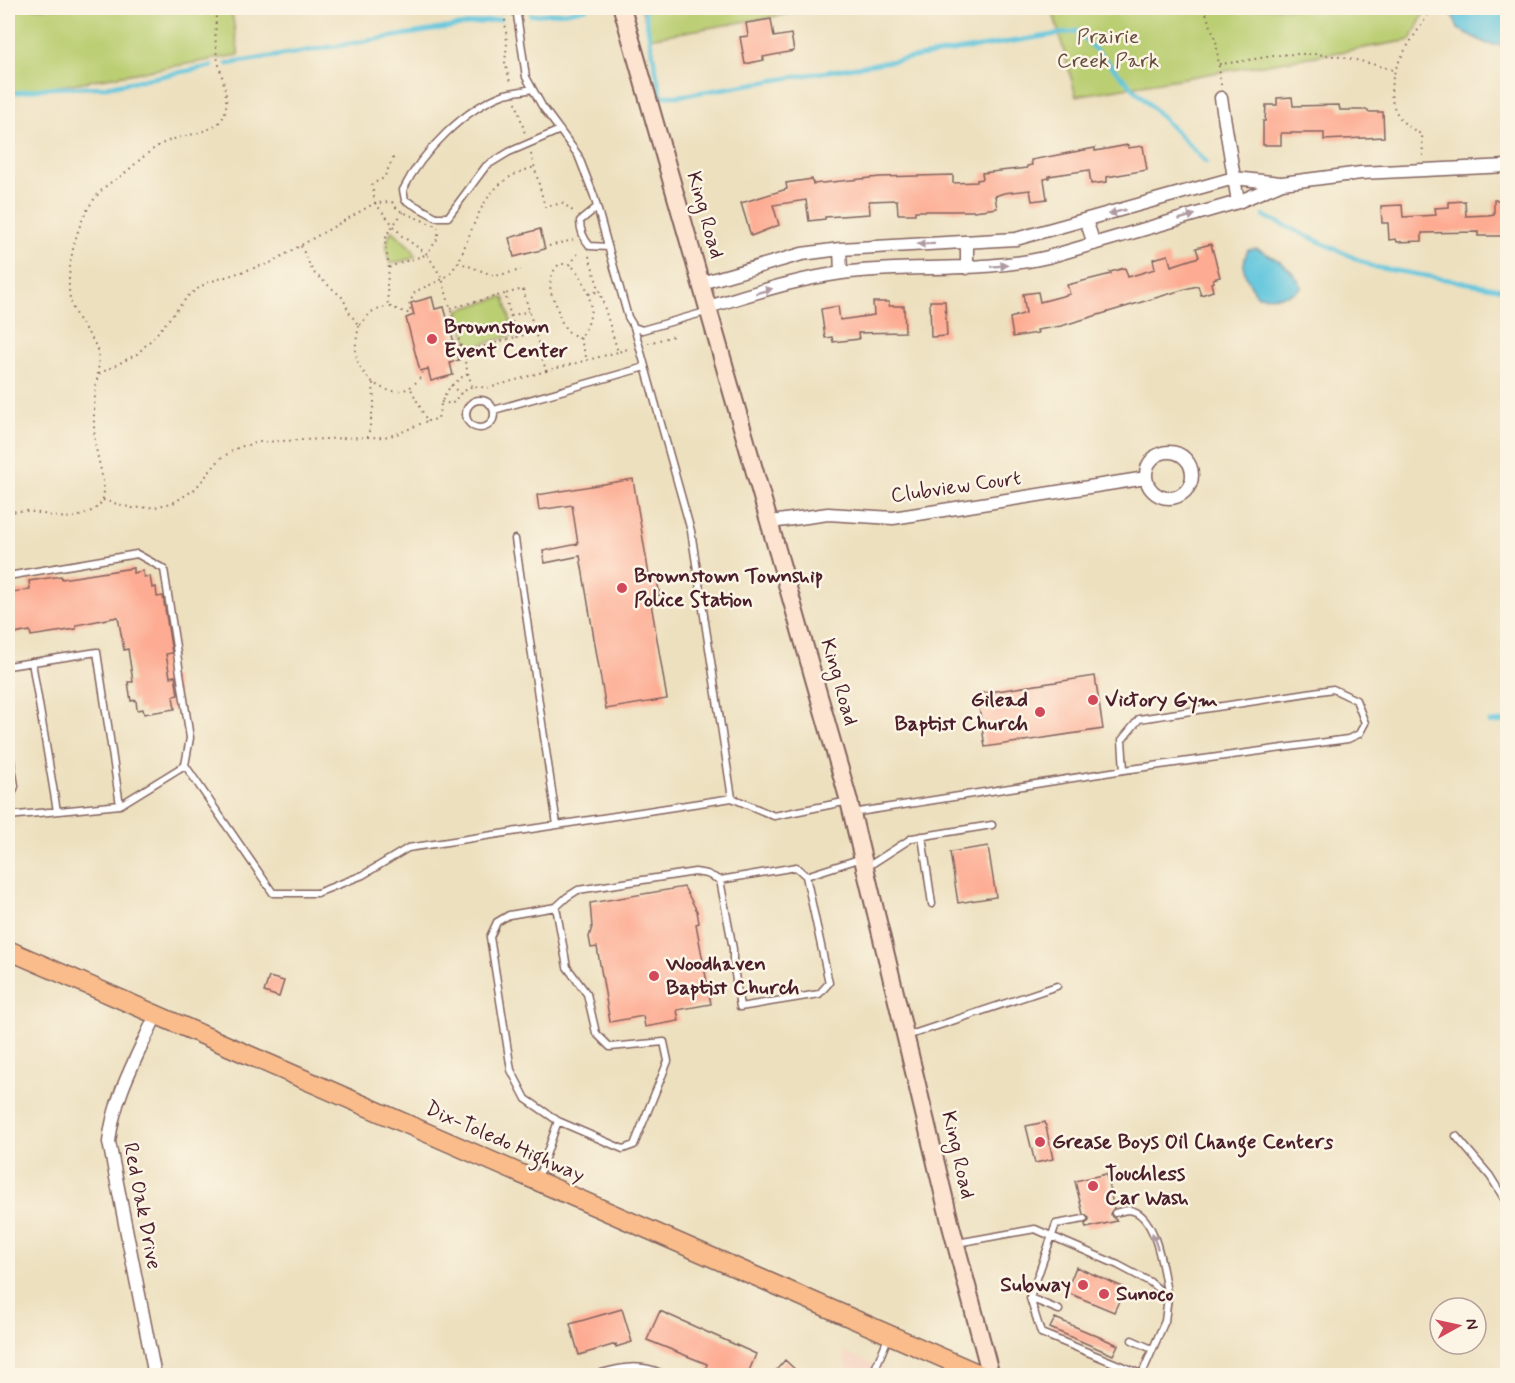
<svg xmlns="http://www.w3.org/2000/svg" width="1515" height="1383" viewBox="0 0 1515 1383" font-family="Mynerve,sans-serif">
	<rect width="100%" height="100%" fill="#fcf5e5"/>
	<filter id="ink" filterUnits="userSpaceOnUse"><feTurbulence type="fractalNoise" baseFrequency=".0167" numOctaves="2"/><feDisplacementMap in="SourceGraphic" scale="12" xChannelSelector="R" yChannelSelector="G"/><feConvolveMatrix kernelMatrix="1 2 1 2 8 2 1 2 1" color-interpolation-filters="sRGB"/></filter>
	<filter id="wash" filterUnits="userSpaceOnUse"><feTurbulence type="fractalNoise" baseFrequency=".008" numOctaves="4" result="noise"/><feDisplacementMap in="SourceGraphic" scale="24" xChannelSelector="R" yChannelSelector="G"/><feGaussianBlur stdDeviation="1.35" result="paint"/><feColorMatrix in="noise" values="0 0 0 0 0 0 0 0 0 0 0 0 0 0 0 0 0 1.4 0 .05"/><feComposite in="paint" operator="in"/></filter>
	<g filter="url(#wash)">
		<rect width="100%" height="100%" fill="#ede0bf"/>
		<path fill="#f5d2c2" d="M843,1351L897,1375H849Z"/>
		<path fill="#bace72" stroke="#82764e" stroke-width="1.5" d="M8,8H231L239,55L8,95Z
			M641,8H823L650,38Z
			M1052,8H1426L1411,40L1076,96Z
			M391,231H393L413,250L415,256L413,258L391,264C385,254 386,242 391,231Z
			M502,297L505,299L514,335L469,348L458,310Z"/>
		<path fill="#5fc5dd" stroke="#547284" stroke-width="1.5" d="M1453,8H1507V46L1487,44L1458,29L1453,16Z
			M1257,249C1276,258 1292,267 1302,287C1290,298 1274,297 1258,296C1246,279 1239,270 1248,250Z"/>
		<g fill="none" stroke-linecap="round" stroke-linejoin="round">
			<path stroke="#5fc5dd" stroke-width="4.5" d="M644,8L661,96H678L1077,31L1206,162
				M531,15L568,12L587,8
				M227,64L500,19
				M8,94L46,88L106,87L212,66
				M1264,216L1374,267L1508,290
				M1489,723L1508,721"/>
		</g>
		<g id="blocks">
			<path fill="#fdab92" d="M771,19L774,37L791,34L794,51L763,57L764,60L745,64L740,37L748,36L746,23Z
				M1292,97L1293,106L1339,105L1340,110H1368V112H1383L1384,137L1324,140V133H1281V145H1263V121H1265L1266,105H1277V98Z
				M1128,145V148L1143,146L1147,170L1107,177V182L1091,184L1089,170L1049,176V178L1044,179L1047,199L1032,201L1030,190L1004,193L995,196L997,208L974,211H915V214H898L897,200L869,201L870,214L825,217V219L809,221L806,200L773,205L779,225L751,236L741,203L787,189L786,183L812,179L813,184L880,177L953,175V183L977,182V180L983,179L982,173L1027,168V166L1032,165L1031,160L1095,148V151Z
				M1494,200H1508V230H1505V236H1478V232L1422,233V241L1397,242L1396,239L1389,240L1388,223H1382L1381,206L1402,205L1403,217L1436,215L1435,208L1449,207V202L1465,201L1466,216L1488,215L1494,214Z
				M540,229L545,249L514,257L509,238Z
				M1211,244L1220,277L1213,279L1214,282L1211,283L1213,291L1201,295L1198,286L1189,288L1061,326L1037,330L1038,333L1013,337L1010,318L1026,313L1023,294L1038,292L1040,302L1070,294L1067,285L1111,274L1110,272L1125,268L1128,277L1155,269L1153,259L1168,255L1171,266L1199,257L1196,248Z
				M432,297L435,309L444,307L459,360L450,363L453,375L431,381L428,369L420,371L406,318L414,315L411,303Z
				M930,301H945L947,336L931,337Z
				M873,302H889V306H904L905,332L858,333L859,339L833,342L832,337L825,338L821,309L838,306L840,320L874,315Z
				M633,479L650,581L657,580L660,595L653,596L654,602L651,603L667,699L606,709L580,556L545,563L543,551L578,544L572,505L539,510L537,495Z
				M133,568V573L143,571L144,577L150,576L152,588L156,587L157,597L163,596L172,653L166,654L170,677L175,676L178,695L173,696L175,709L144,714L143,709L137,710L136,700L131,701L128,682H133L128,649L124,650L118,617L76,625V629L31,636L30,631L9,635L8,593L30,589L29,581L61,576L62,579Z
				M1095,676L1103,729L985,747L977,694Z
				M988,846L996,897L958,903L950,852Z
				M684,887L697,911L699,923L696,924L711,1004L677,1010L679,1021L645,1027L643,1016L610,1022L597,947L591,948L589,937L592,927L590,903Z
				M269,977L284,981L279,997L264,992Z
				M1045,1122L1053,1159L1035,1163L1026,1126Z
				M1106,1174L1114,1208L1110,1214L1117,1221L1086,1228L1085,1224L1089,1221V1218L1083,1214L1075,1181Z
				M1076,1267L1125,1288L1114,1312L1066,1292Z
				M622,1309L632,1342L616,1347V1344L579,1355L570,1324Z
				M660,1311L756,1354L747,1376H723L706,1368L707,1364L647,1340Z
				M1055,1318L1118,1345L1113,1355L1050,1328Z
				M785,1360L802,1376H771Z"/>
		</g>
	</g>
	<g filter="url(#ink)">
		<use href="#blocks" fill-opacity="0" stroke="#83635f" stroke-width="1.5"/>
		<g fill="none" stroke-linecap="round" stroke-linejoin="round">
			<defs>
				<path id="lane" d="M516,8L526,77L542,106L578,155L594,196L628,317L634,327L642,330L709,311
					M532,89C523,91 513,92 505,94C465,108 421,153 403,190L405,200L436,217H448L486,166L509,152L560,130
					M597,207L580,221C580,231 583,238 590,246L608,247
					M634,327L691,531L732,798
					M466 414a14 14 0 1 1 28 0a14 14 0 1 1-28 0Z
					M494,410L645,367
					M515,539L557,825
					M8,576L137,554L164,569L190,738L185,765L273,893H317L363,875L408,848L732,798L774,816L849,801
					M32,662L57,811
					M8,666L97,652L120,805
					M8,743L15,786L8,805
					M852,813L1124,770L1348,739L1359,734L1365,723L1356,700L1333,689L1139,719L1122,740L1124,770
					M8,816L120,805L185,765
					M922,836L932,904
					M867,867L912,838L992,825
					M720,880L733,949V961L740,1007L819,994L829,983L806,876
					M556,907L567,967L587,994L596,1033L610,1047L664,1042L668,1061L634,1145L623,1149L558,1121
					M907,1036L1057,986
					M1456,1136L1490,1176L1508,1205
					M538,1178L558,1121L526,1099L511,1070L490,937L497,922L509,915L556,907L567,897L578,890L695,872L707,874L720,880L796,867L806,876L862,858
					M1115,1213C1119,1212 1125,1210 1129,1210C1158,1213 1163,1275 1168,1297
					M1084,1219L1056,1224L1030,1298L1041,1333L1141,1374
					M957,1243L1035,1229L1118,1265L1150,1282L1168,1297L1165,1321L1141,1376
					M1030,1298L1059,1310
					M1132,1340L1152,1349
					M872,1376L888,1338"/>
				<path id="street" d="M1221,98L1238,202
					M1086,220L1094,244
					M967,243V268
					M840,249L841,273
					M701,283L802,254L840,249L1016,239L1234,178L1280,183
					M708,307C752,294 796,279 842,273C911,264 980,273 1048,257L1238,202L1282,183L1361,173L1508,166
					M1146 475a23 23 0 1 1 46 0a23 23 0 1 1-46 0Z
					M771,522L828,514L893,518L1146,478
					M155,1376L109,1142C114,1096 137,1057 156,1015
					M602,1376C622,1370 640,1367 660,1376"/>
				<path id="secondary" d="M622,8L849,801L951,1226L991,1376"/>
				<path id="primary" d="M8,950L984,1376"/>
			</defs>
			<use href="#lane" stroke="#83635f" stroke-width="9"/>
			<use href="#street" stroke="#83635f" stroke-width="15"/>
			<use href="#secondary" stroke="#83635f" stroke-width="20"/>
			<use href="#primary" stroke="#83635f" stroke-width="21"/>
			<path stroke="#83635f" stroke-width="2" stroke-dasharray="1.5 4.5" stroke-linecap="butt" d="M504,8L507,43L505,62L510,82
				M1204,8L1216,40L1221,85
				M1219,64C1246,62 1272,54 1299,54C1332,53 1364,61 1396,71
				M516,102L525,134
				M531,154L545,207L563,203L574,212
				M1423,156L1422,135C1415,130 1404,125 1400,118C1373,80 1415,39 1432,8
				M392,202L398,210L438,227V238L427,254L402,236L375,203Z
				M403,212L387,234L385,242L389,269L387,284L388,306L407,313L411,312L409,304L415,292C428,284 445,282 454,268C460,261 463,251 466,243C482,204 491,179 535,167
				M301,246L313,272L343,298L349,312L359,326L371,312L388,306
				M549,246L573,240
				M589,256L618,352L631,348
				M458,262L495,276L521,270
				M570,265L580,250
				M389,268C401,261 414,260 427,254L442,278L468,373C447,387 442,394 438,419L427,421
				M589,294L600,291
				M451,308L505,294L516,337L463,352
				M511,316L529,311
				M359,326C357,336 354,348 357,359C363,381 392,402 413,385C418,381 422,377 423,370
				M516,337L534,333
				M580,337C563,334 560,318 556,304C555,297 554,302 552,295C548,285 551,270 560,264H570C589,283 600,314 580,337L587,360
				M648,343L674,336
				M546,371L618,352
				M468,373L472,386
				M99,374L137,354L154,337L189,295L206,283L270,263L375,203L372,184L384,178L394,156
				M373,383L374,402L368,437C393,439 405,430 427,421L410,387
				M451,385L460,394
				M441,402L452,404L460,394L472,386L489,388L546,371L523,289L505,294
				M103,500L132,508L155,507L175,502L195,489L221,458L239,447L260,442L368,437
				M8,513C35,504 59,527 87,513C94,510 101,506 103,498C107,486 96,455 95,441C93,423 94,404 96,386C98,374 100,362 97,350C94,338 82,327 76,315C65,296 69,270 73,249C79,224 87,204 106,186C112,181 119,178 125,173C139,161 151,148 168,141C183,135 213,133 222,119C234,99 217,69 216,48C215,35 216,21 216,8"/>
			<use href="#lane" stroke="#fff" stroke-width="6"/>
			<use href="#street" stroke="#fff" stroke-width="12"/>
			<use href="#secondary" stroke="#fde4d0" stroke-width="16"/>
			<use href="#primary" stroke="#f9bc8a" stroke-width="18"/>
		</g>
		<defs><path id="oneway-solid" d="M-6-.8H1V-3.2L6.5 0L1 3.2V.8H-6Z" transform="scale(1.5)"/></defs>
		<g fill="#ae9aa0">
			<use href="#oneway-solid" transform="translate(1117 212) rotate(164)"/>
			<use href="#oneway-solid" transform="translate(1187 217) rotate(-16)"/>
			<use href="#oneway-solid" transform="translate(926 244) rotate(179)"/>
			<use href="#oneway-solid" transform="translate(999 266) rotate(-5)"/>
			<use href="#oneway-solid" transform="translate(764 291) rotate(-16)"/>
			<use href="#oneway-solid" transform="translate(1155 1241) rotate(-109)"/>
		</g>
	</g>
	<g fill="#d1495b" stroke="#fcf5e5" stroke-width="2">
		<circle cx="432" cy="339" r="6"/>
		<circle cx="622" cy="588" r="6"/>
		<circle cx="1093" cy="700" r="6"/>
		<circle cx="1040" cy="712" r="6"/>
		<circle cx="654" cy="976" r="6"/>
		<circle cx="1040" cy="1142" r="6"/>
		<circle cx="1093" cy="1186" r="6"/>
		<circle cx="1083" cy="1285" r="6"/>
		<circle cx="1104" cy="1294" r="6"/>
	</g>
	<g text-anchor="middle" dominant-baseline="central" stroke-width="5" stroke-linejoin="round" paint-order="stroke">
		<g font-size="21" fill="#664b3d" stroke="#fcf5e5">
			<text x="1108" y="37">Prairie<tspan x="1108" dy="24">Creek Park</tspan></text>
		</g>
		<g font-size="21" fill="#4a1f2b" stroke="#fcf5e5">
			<text transform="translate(705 215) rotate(74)">King Road</text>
			<text transform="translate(956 487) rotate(-8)">Clubview Court</text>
			<text transform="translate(839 682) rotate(74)">King Road</text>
			<text transform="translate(505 1142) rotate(24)">Dix-Toledo Highway</text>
			<text transform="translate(958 1155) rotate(77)">King Road</text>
			<text transform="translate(142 1206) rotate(79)">Red Oak Drive</text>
		</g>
		<g font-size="21" font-weight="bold" fill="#4a1f2b" stroke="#fcf5e5" text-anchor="start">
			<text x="444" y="327">Brownstown<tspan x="444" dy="24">Event Center</tspan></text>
			<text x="634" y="576">Brownstown Township<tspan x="634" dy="24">Police Station</tspan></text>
			<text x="1028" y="700" text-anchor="end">Gilead<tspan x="1028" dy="24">Baptist Church</tspan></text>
			<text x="1105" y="700">Victory Gym</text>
			<text x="666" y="964">Woodhaven<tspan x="666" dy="24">Baptist Church</tspan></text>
			<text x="1052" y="1142">Grease Boys Oil Change Centers</text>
			<text x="1105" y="1174">Touchless<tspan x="1105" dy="24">Car Wash</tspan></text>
			<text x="1071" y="1285" text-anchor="end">Subway</text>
			<text x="1116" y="1294">Sunoco</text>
		</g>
	</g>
	<rect width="1515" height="1383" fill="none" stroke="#fcf5e5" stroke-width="30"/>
	<g transform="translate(1458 1326) rotate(82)"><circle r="28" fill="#fcf5e5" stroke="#b59f9b" stroke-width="1.5"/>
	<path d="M0-4.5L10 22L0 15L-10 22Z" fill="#d1495b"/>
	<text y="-9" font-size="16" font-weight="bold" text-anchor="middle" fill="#4a1f2b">N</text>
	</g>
</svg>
